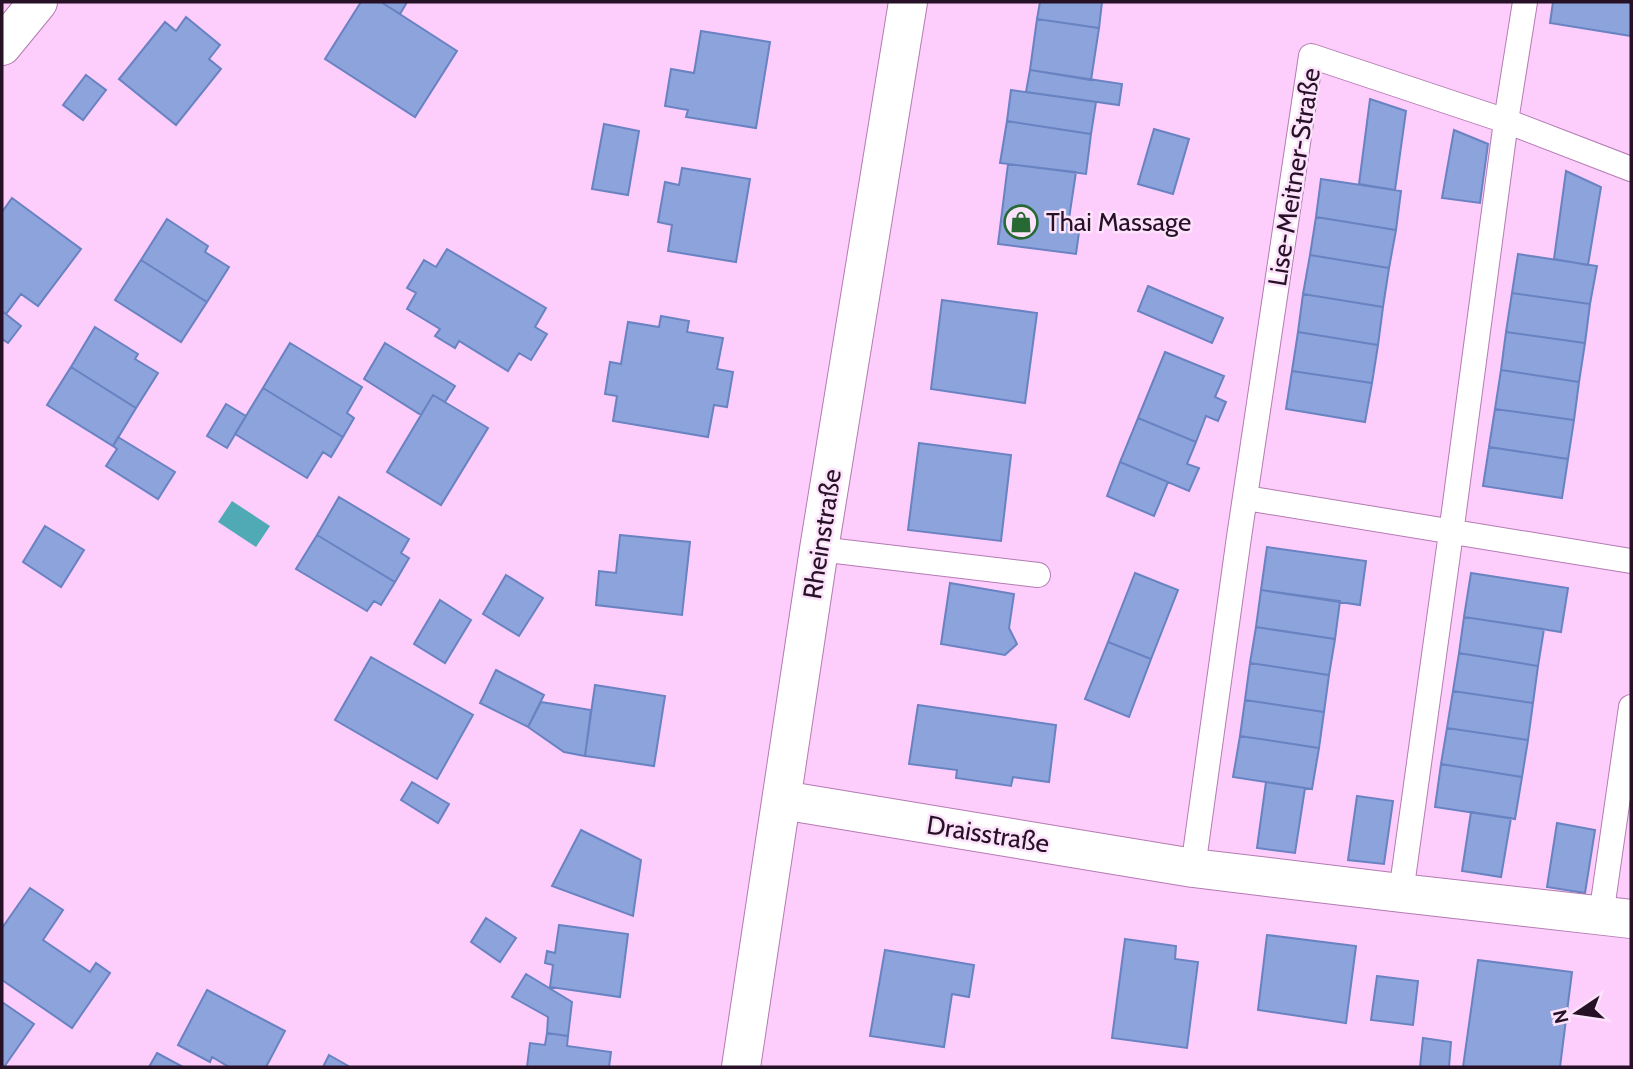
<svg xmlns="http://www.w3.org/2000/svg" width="1633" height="1069" viewBox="0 0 1633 1069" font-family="Cabin,sans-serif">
	<rect width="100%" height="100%" fill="#fdcdfb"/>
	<path fill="#4faab6" d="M232,501L270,526L256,547L218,522Z"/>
	<path fill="#8ca3dc" stroke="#6982c2" stroke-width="2" d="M361,2H381L457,51L415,117L325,59Z
		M381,2H407L400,14Z
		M1040,2H1102L1099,28L1037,19Z
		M1553,2H1631V36L1550,23Z
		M186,17L220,45L209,59L221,69L176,125L119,79L165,22L176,31Z
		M1037,19L1099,28L1091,80L1030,70Z
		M701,31L770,42L756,128L686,117L688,110L665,106L671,69L694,73Z
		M1030,70L1122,84L1119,105L1026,92Z
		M86,75L106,90L83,120L63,105Z
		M1011,90L1096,102L1091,134L1007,121Z
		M1370,99L1406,111L1395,190L1359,184Z
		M1007,121L1091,134L1086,174L1000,163Z
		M604,124L639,131L628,195L592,189Z
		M1154,129L1189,139L1173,194L1138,184Z
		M1454,130L1488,144L1480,203L1442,198Z
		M1008,164L1076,172L1068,225H1080L1076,254L998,244Z
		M682,168L750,179L736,262L668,251L672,225L658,222L665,182L679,185Z
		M1566,171L1601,187L1588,265L1554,259Z
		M1321,179L1401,191L1396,230L1316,217Z
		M12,198L81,249L38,306L21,294L6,314L2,311V212Z
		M1316,217L1396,230L1389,268L1310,255Z
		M167,219L208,246L205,252L229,267L207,302L141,260Z
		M447,249L546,308L535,327L547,334L531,360L519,353L508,371L459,341L455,348L435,336L440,329L407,309L416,293L407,288L424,260L436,267Z
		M1518,254L1597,266L1590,304L1512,293Z
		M1310,255L1389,268L1383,307L1303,294Z
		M141,260L207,302L181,342L115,300Z
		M1148,286L1223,318L1212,343L1138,311Z
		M1512,293L1590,304L1585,343L1506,332Z
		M1303,294L1383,307L1378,345L1298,332Z
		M942,300L1037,313L1025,403L931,389Z
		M2,311L21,326L8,343L2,339Z
		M661,316L689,321L687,332L723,338L717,369L733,372L727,407L714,405L708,437L613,421L617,396L605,394L610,362L621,364L628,322L659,327Z
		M95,327L138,354L135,359L158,373L136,408L71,367Z
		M1298,332L1378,345L1372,383L1292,371Z
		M1506,332L1585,343L1579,382L1501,370Z
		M290,343L362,387L347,413L354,418L343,437L263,388Z
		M385,343L455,386L445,402L433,395L421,415L364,379Z
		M1165,352L1224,376L1215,397L1226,402L1218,421L1206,416L1196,442L1138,418Z
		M71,367L136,408L113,446L47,405Z
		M1501,370L1579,382L1574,420L1495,409Z
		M1292,371L1372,383L1365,422L1286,409Z
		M263,388L343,437L331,457L323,452L307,478L235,434Z
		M433,395L488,428L441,505L387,472Z
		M226,404L246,416L227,448L207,436Z
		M1495,409L1574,420L1568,459L1489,447Z
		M1138,418L1196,442L1187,464L1199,468L1189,491L1120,462Z
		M118,437L175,472L158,499L106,466L117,449L113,446Z
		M919,443L1011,455L1001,541L908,530Z
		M1489,447L1568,459L1562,498L1483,486Z
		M1120,462L1168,482L1154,516L1107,496Z
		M339,497L409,539L401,553L409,558L395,582L317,535Z
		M45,526L84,550L61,587L23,562Z
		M317,535L395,582L381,605L374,601L367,611L296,569Z
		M620,535L690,542L682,615L596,605L599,571L616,573Z
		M1267,547L1366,561L1360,605L1261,590Z
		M1135,573L1178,590L1151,659L1108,642Z
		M1471,573L1568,588L1561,632L1464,617Z
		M506,575L543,598L519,636L483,614Z
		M950,583L1014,594L1009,628L1017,644L1005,655L941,644Z
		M1261,590L1340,601L1335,639L1256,627Z
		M440,600L471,620L445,663L414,644Z
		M1464,617L1544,629L1538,666L1459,653Z
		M1256,627L1335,639L1329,675L1250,663Z
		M1108,642L1151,659L1129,717L1085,699Z
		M1459,653L1538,666L1533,703L1453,691Z
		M371,657L473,715L437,779L335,720Z
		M1250,663L1329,675L1324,712L1245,700Z
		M496,670L544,695L528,727L480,703Z
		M595,685L665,696L654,766L585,756Z
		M1453,691L1533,703L1528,740L1447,728Z
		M1245,700L1324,712L1319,748L1240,736Z
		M541,702L591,710L585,756L564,752L528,727Z
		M918,705L1056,725L1049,782L1013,777L1011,786L956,778L957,770L909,764Z
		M1447,728L1528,740L1522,777L1441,764Z
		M1240,736L1319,748L1312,789L1233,777Z
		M1441,764L1522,777L1515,819L1435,807Z
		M412,782L449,804L438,823L401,800Z
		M1266,782L1305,788L1295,853L1257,848Z
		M1357,796L1393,801L1384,864L1348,860Z
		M1471,812L1511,818L1501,877L1462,871Z
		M1557,823L1595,830L1585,893L1547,887Z
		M581,830L641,860L633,916L552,886Z
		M30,888L63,910L43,940L90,972L96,963L110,973L72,1028L2,980V928Z
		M486,918L516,938L500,962L471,942Z
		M559,925L628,934L620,997L550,987L553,965L545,963L547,951L555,953Z
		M1267,935L1356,946L1346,1023L1258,1010Z
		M1125,939L1176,946L1175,959L1198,962L1187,1048L1112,1038Z
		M885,950L974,965L969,997L952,994L944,1047L870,1036Z
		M1478,960L1572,972L1560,1067H1463Z
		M526,974L572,1002L568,1036L547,1033L548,1017L512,997Z
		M1377,976L1418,981L1413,1025L1371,1020Z
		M207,990L285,1031L266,1067H229L212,1057L210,1062L178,1045Z
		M2,1002L34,1024L4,1067H2Z
		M547,1033L568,1036L567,1046L611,1052L609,1067H527L530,1043L545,1045Z
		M1423,1038L1451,1042L1449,1067H1420Z
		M157,1053L183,1067H149Z
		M329,1055L350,1067H323Z"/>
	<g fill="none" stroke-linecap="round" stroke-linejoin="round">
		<defs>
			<path id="lane" d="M1246,498L1631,561
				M819,549L1038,575
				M1193,868L1239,537L1311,56L1506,121L1631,169
				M1401,893L1454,511L1506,121L1525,2
				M1601,916L1631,707"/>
			<path id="street" d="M782,800L1193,868L1401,893L1631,919"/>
			<path id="secondary" d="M2,46L38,2
				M741,1067L819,549L908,2"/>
		</defs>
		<use href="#lane" stroke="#b37bb2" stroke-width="26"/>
		<use href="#street" stroke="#b37bb2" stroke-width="40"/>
		<use href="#secondary" stroke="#b37bb2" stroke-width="40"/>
		<use href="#lane" stroke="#fff" stroke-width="24"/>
		<use href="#street" stroke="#fff" stroke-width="38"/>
		<use href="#secondary" stroke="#fff" stroke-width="38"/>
	</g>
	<defs>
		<symbol id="shop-ring" viewBox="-11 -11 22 22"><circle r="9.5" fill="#fce3fb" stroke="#266933" stroke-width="1.5"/><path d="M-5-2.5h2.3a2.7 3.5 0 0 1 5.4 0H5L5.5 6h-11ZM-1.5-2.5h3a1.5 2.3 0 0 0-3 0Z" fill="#266933"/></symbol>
	</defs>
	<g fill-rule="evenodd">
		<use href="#shop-ring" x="1002" y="203" width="38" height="38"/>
	</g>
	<g text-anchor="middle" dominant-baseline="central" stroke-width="5" stroke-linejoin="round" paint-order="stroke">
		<g font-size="26" fill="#271127" stroke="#fce3fb">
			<text transform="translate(1294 177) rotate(-81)">Lise-Meitner-Straße</text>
			<text transform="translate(822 534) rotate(-81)">Rheinstraße</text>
			<text transform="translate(988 834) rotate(9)">Draisstraße</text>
		</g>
		<g font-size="26" fill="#271127" stroke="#fce3fb" text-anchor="start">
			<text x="1046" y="222">Thai Massage</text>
		</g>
	</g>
	<rect width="1633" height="1069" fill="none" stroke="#271127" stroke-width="7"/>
	<g transform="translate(1577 1013) rotate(257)" stroke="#fce3fb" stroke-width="5" paint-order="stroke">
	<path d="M0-5L12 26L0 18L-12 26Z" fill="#271127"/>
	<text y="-10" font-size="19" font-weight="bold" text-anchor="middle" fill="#271127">N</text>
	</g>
</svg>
